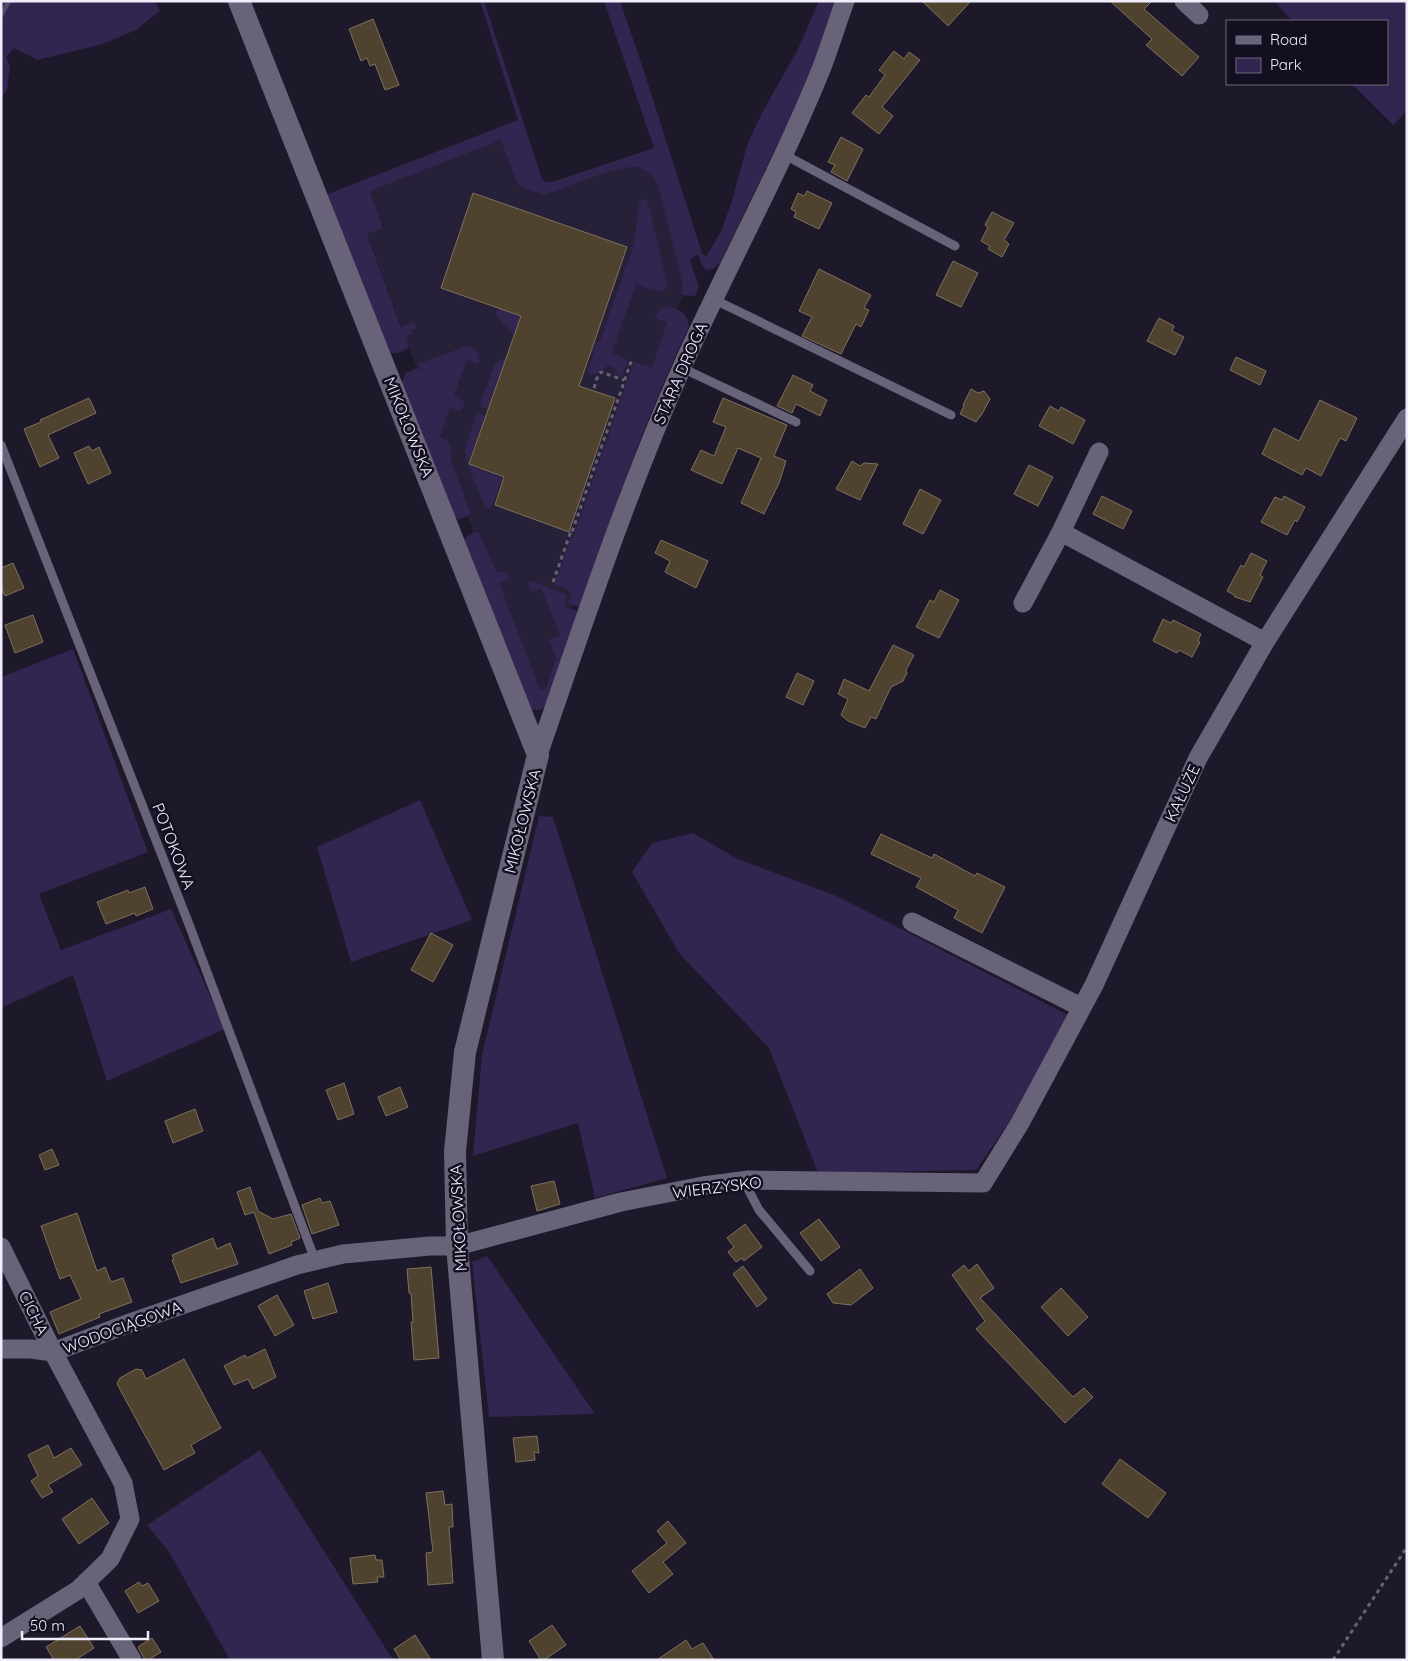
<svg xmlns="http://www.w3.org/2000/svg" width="1408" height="1661" viewBox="0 0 1408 1661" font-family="Quicksand,sans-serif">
	<rect width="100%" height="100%" fill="#1d182a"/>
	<path fill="#262038" d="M518,120L540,189L652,150L699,287L695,296L684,295L676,309L684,316L637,414L546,688L536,692L411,372L417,369L367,233L383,228L370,191Z"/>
	<path fill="#32254f" d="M1,1H154L160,11L136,30L103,44L37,60L14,48L6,57L10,66L7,90L1,97Z
		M480,1H484L542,179L546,182H552L654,148L604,1H620L641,62L702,253L706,257L721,231L732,201L747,145L763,111L798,49L819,1H837L804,90L720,263L713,269L707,270L702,266L698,254L690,260L699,287L695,296L682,295V281L658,186C654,177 646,169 636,167C619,165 562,189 543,195L518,185L501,140L370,191L383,228L367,234L401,327L414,322L416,328L412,330L413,334L406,336L409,348L398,353H390L325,195L518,120Z
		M1274,1H1407V111L1393,125L1352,84H1387V21H1292Z
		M642,199H646L648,202L668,287C661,297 646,287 636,284L612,353L628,360L622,377L614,374L616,369L609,365L594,375L587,373L594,352L592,351L595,341L600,342L634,243L639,205Z
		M664,307C677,307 689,313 689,327C646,418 612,512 581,608L568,603L571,593L567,589L554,585L571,538H573L634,362L652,367L667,323L655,318L658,311Z
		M498,308L521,316L514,335L496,316Z
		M467,346L474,348L478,353L479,364L467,360L454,395C461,399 470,403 460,411L450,408L440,437L446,440L450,446L452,463L470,512V515L460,519L455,518L401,383L406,373L417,368L418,370H420L418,364Z
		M500,359H506L488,409L482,407L480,404L494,366Z
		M480,414L485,416L468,465L502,478L491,509L485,506L483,502L466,462L465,449L476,415Z
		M474,532H477L479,533L497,573L503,571L509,575V579L499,583L540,690L546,688L556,658L549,640L560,635L541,588L531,592L528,582L531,581L564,593L567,596L564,607L580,612L545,707C539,711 536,711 530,708L464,541L467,536Z
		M73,649L148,852L39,894L61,950L171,909L225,1029L107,1081L73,975L1,1008V677Z
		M420,800L472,920L351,962L317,847Z
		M539,816L553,817L667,1178L595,1198L578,1123L473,1156L482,1055Z
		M693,833L738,859L839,897L1068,1015L1014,1115L976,1170L818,1173L769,1048L679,953L632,872L652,843Z
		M487,1256L595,1414L489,1417L472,1262Z
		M260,1450L393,1660H230L169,1552L147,1525Z"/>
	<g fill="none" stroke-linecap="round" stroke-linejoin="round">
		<path stroke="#55476a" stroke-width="5" d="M1,15L9,1"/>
	</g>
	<path fill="#4f4330" stroke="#7e715c" d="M922,1H971L948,26Z
		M1110,1H1152L1144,9L1199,57L1182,76L1146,45L1152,39Z
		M373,19L399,85L385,90L375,64L370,66L367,58L361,61L349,29Z
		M894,51L904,59L909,52L920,60L882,107L893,116L879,134L852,113L866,95L869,97L885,75L879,70Z
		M841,137L863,149L847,181L831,172L835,165L828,162Z
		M807,191L832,203L819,229L794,217L796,212L791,209L798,193L804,196Z
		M473,193L627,247L579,386L615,398L569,532L495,505L504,477L469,464L521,316L441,288Z
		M992,212L1014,223L1004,240L1009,244L1002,257L988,249L990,246L981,241L988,227L985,225Z
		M953,261L978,273L961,307L936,295Z
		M819,269L871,295L864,308L869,310L861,327L856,324L841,354L802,336L812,317L799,311Z
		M1159,318L1174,326L1172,331L1184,337L1175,355L1147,341Z
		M1236,357L1266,371L1260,385L1230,370Z
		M793,375L813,385L810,391L827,400L820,416L796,404L792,413L777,406Z
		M971,389L978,393L984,391L990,399L982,414L976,422L960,414L964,406L963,405Z
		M89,398L96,413L48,435L59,458L40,467L24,429L41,422L40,420Z
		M723,398L787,425L774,456L786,461L779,483L764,514L741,503L761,458L738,448L722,484L691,470L701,450L714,456L726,427L713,422Z
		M1320,400L1357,418L1346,441L1340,438L1321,476L1306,468L1302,475L1262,454L1274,428L1299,441Z
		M1050,406L1059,411L1061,407L1085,420L1073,444L1039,426Z
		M89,446L92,451L99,447L111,473L88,484L74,453Z
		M852,461L860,466L864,463L878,464L860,500L836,489Z
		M1029,465L1053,477L1038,506L1014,494Z
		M920,489L941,500L923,534L903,524Z
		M1102,496L1132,511L1123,529L1093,514Z
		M1284,496L1305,507L1297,522L1295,520L1287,535L1261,522L1275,497L1282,500Z
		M661,540L708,561L696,588L665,572L670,561L655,553Z
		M1251,553L1267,561L1260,575L1263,577L1250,602L1235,597L1234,595L1227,591L1241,565L1244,567Z
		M13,563L24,588L5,596L1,587V568Z
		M940,590L959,600L939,638L916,627L930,600L934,602Z
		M33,615L43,642L15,653L5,625Z
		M1163,619L1171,623L1173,620L1201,634L1198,641L1200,642L1192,657L1179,650L1177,653L1153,641Z
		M893,645L914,655L906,670L907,673L903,681L891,687L876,719L871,717L865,728L848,721L841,715L848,699L838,694L844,679L869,691Z
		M797,673L814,681L803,705L786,697Z
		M881,834L932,858L934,854L975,876L977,873L1005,887L982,933L954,918L958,910L916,887L921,878L871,854Z
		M145,887L153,909L136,916L135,913L106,924L97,902L128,890L129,893Z
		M431,933L453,945L433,982L411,970Z
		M344,1083L354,1114L338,1120L326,1090Z
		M400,1087L408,1107L386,1116L378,1097Z
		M195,1109L203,1131L173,1143L165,1121Z
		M52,1149L59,1165L45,1170L39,1155Z
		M554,1181L560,1204L537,1211L531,1186Z
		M250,1187L258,1211L273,1219L291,1214L300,1238L291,1242L292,1245L269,1254L254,1212L245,1215L237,1192Z
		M320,1198L322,1203L330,1201L339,1225L312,1234L302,1205Z
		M77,1213L97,1271L105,1267L111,1282L123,1278L132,1302L99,1314L100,1317L59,1334L50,1312L81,1299L70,1275L60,1279L41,1226Z
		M819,1219L840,1247L821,1261L800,1233Z
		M745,1224L762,1247L744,1261L742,1258L736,1262L728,1252L734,1247L727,1238Z
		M213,1238L217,1249L230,1243L238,1264L181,1283L172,1260H174L172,1255Z
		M977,1264L994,1288L980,1298L1073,1397L1084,1388L1093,1397L1065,1423L976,1329L985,1321L952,1275L964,1265L969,1271Z
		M743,1266L767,1299L757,1307L733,1274Z
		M431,1267L439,1358L414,1360L411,1322H413L411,1293H409L407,1269Z
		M860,1269L873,1288L851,1305L833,1303L827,1294Z
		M328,1283L337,1312L313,1319L304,1291Z
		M1061,1288L1088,1317L1068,1336L1041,1307Z
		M277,1295L294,1325L275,1336L258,1306Z
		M265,1349L276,1377L253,1389L248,1379L234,1385L224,1366L245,1355L247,1358Z
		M184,1359L221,1428L191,1445L195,1453L164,1470L117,1384L120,1378L136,1369L142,1370L146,1379Z
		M537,1436L539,1453L534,1452L535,1460L516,1462L513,1438Z
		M48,1445L54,1458L71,1448L82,1465L48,1485L53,1492L42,1498L31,1481L38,1476L28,1455Z
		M1120,1459L1166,1493L1148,1518L1102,1484Z
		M443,1491L445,1505L452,1504L453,1527H449L453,1583L428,1585L426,1553L433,1552L426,1493Z
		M92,1498L109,1523L79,1544L62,1519Z
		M668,1521L686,1543L663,1562L673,1574L649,1593L632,1571L667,1543L657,1531Z
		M375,1555L376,1560H382L384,1577H377L378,1582L353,1584L350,1558Z
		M139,1582L142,1586L148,1583L159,1601L138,1613L125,1591Z
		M552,1625L566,1645L544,1660H541L529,1641Z
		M80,1626L94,1648L75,1660H54L46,1647Z
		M415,1635L431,1660H401L394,1649Z
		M152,1638L161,1652L148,1660H145L138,1647Z
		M686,1640L692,1649L703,1643L714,1660H657Z"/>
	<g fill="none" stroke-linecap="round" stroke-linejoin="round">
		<path stroke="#666273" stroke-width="3" stroke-dasharray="4 4" stroke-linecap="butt" d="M594,388L598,375L601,372L624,380
			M553,582L570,534L571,535L632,359
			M1333,1660L1407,1547"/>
		<path stroke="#686379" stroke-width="9" d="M783,154L955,246
			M713,299L951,415
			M682,368L796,422
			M1,445L190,927L315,1260
			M749,1180L747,1187L759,1210L810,1271"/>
		<path stroke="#686379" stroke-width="19" d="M1184,1L1199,15
			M1061,532L1099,452
			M1023,603L1061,532L1265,642
			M538,755C583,624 626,494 682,367C727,266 781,169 822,67C830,46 837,23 845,1
			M912,922L1081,1007
			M1,1247L53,1352L123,1483L130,1519L110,1559L78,1590L1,1638
			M1,1349H31L53,1352L130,1323L297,1265L343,1254L430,1246H457L621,1202L703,1186L749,1180L983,1183L1020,1123L1094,985L1198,758L1265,642L1407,418
			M86,1582L132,1660"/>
		<path stroke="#686379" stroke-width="22" d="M239,1L538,755L465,1052L455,1151L457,1246L493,1660"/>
	</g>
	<g text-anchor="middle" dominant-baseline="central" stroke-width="5" stroke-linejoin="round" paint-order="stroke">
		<g font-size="16" fill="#f0eefb" stroke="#140f20">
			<text transform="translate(680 373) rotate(-66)">STARA DROGA</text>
			<text transform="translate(409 427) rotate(68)">MIKOŁOWSKA</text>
			<text transform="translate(1182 793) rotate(-65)">KAŁUŻE</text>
			<text transform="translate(522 821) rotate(-76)">MIKOŁOWSKA</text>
			<text transform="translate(174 846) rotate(69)">POTOKOWA</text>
			<text transform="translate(717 1187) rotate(-7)">WIERZYSKO</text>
			<text transform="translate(458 1218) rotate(-93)">MIKOŁOWSKA</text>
			<text transform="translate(34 1313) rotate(64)">CICHA</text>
			<text transform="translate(122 1327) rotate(-20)">WODOCIĄGOWA</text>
		</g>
	</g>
	<rect width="1408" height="1661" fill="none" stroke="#f0eefb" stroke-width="5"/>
	<rect x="1226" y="20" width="162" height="65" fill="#140f20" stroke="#6c6878"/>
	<rect x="1236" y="36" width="25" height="8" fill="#686379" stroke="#6c6878"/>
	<text x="1270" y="45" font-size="15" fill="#f0eefb">Road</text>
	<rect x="1236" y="58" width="25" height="15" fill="#32254f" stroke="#6c6878"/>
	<text x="1270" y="70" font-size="15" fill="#f0eefb">Park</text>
	<path d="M22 1631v8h126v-8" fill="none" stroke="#f0eefb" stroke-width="2.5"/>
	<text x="30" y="1631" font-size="15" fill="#f0eefb" stroke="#140f20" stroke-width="4" paint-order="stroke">50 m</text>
</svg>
